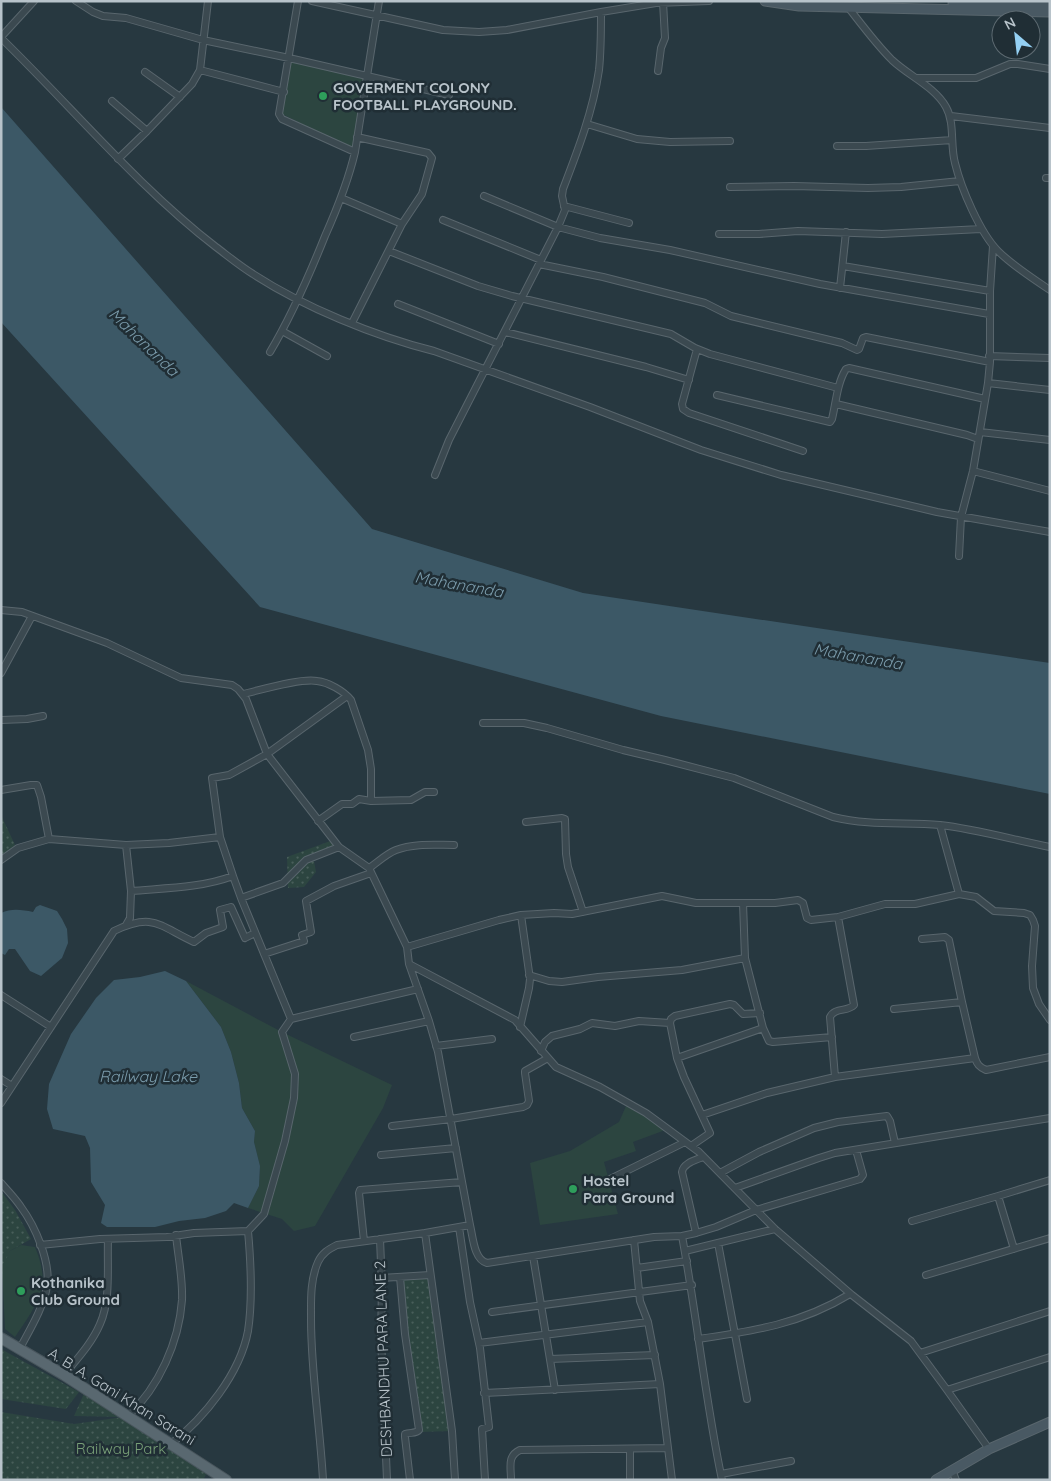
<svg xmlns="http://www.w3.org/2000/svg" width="1051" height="1481" viewBox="0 0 1051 1481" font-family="Quicksand,sans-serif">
	<defs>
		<pattern id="grass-dots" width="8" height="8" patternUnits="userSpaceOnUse" patternTransform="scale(1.25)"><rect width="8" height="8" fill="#2c4540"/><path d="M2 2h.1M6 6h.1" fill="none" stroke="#485e5a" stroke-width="1.8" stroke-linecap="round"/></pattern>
	</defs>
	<rect width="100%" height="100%" fill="#273840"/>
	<path fill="url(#grass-dots)" d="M1,815L15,845L1,859Z
		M333,840L339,847L314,861L316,872L304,887L288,888L287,857Z
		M1,1191L15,1210L31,1239L10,1251L1,1284Z
		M429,1276L452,1431L419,1432L400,1277Z
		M1,1349L79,1392L66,1409L1,1399Z
		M86,1389L209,1469L203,1480H1V1412L74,1424L123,1417L74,1416Z"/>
	<path fill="#2c4540" d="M290,60L365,78L354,150L282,114Z
		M186,981L282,1032L392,1085L383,1108L315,1226L294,1231L282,1219L248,1208L259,1186L260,1166L254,1142L255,1131L242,1108L239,1083L231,1052L221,1027Z
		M626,1106L668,1129L633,1142L636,1151L604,1162L618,1214L540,1225L530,1163L570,1151L619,1122Z
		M21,1245L35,1247C40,1259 44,1272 42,1285C39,1304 25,1322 15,1337L5,1329L2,1267L10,1251Z"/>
	<path fill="#3c5866" d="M1,107L372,529L583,593L1050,663V794L661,716L260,607L1,322Z
		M40,905L57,911L62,919L67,929L68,943L62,958L41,976L30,971L15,949H9L5,955L1,953V913C12,908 22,910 33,912L36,907Z
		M165,971L186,981L221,1027L231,1052L239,1083L242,1108L255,1131L254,1142L260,1166L259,1186L248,1208L234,1203L226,1211L205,1218L179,1221L155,1227H107L101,1223L105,1205L91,1182L90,1148L85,1136L53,1129L47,1109L49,1084L71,1034L96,998L114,980L140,977Z"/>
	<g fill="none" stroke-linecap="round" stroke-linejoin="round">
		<defs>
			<path id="minor" d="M76,1L93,12L103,16L126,18L203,40L289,58L367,76L379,1
				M298,1L279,114L282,119L355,152L367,76L449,95
				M312,1L443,30L479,32L507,30L601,12L656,3L709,1
				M848,7C862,25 876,44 892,60C909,76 935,87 946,107C955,123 950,145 955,163C961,188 980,233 998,251C1013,266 1032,278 1050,290
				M1,37L34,1
				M1,38C73,108 137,186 216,247C228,256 240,266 253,274C304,307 374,336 434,351L590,407L701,450L781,475L937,512L1050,532
				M200,70L284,92
				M658,71L661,48L665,38L663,2
				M145,72L180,97
				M916,78H976L1010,64H1018L1050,69
				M112,101L147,131
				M951,116L1050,128
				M587,124L637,139L670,142L730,141
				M837,146H866L952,140
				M118,159L147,131L192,84L200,70L208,1
				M1046,178H1050
				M730,187L794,186L868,188L901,187L960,181
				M484,196L558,227L600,238L670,250L820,284L989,314
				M341,198L402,224
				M564,206L629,223
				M443,220L541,260
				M719,234H759L798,231L882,234L981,229
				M389,251L478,286L512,296L671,334L695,348L710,354L838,388
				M539,264L603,277L705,303L731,316L842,343L857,350L859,349L863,338L866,337L990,362
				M843,266L990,291
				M840,288L846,232
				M398,304L499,344
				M352,323L402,224L422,194L432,158L428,153L357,137
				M282,331L327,356
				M505,332L646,367L689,380
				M697,349L682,404L683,409L689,413L803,451
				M270,352C292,315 309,276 325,236C337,209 348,182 355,152
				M989,356L1050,358
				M988,383L1050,390
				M717,395L830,422L832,419C836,403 837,383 846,369L849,368L985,399
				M836,404L967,435L978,439
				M980,432L1050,440
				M973,471L1050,491
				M435,475L449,440L558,227L565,210L562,196L563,189C578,150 593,111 599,70C601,51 601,31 601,12
				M959,556L961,517L973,471L988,383L990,362V291L993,246
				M1,610L22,612L107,643L181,678L232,685L238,689L246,699L267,754L339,847L369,868L407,947L409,964L515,1020L556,1067L600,1087L646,1113L699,1152L775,1229L852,1295L911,1341L947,1390L989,1449
				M1,673L32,616
				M243,694C261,690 300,678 317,681C328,682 344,691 351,700L368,750L371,769V801L359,799L352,804H342L318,821
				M1,720L27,719L43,716
				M483,723H524L547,728L623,750L665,760L734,778L833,817C869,826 904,822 940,825C976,829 1014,840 1050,847
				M1,790L31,785H37L41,797L49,839
				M371,801L411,800L425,792H434
				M526,822L562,818L565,819L566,854L568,867L583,912
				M940,825L959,894
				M1,860L18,848L49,839L126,845L169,843L220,837
				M369,868C378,862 386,854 396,850C414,843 435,845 454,845
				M131,891C165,888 201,888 233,876
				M241,898L283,883L306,860L339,847
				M126,925L130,918L131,891L126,845
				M407,947L499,920L521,915L554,913L572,914L662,896L696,903H775L798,900L803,903L807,918L811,920L838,917L885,904H915L959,894L976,897L994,911L1024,913L1030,915L1033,920L1035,926L1032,966L1033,988L1039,1004L1050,1020
				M264,954L304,941L302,935L311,932L306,901L334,886L371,873
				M409,964L429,1021L438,1052L470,1225L425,1233L452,1431L455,1480
				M529,975L549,981L562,982L598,977L682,970L745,958
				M1,995L51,1027
				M894,1009L962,1002
				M291,1019L241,898L233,876L220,837L212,778L229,775L267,754L347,696
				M520,1027L529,988L530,979L521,915
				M763,1028L769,1041L773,1042L832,1037
				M354,1037L429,1021
				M436,1046L492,1039
				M541,1051L545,1042L552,1036L580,1029L592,1023L615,1026L639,1021L670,1023
				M677,1058L763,1028L745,958L743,903
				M975,1058C977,1064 979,1067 986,1070L1050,1057
				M835,1077L830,1017C835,1007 848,1012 854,1005L838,917
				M1,1079L12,1086
				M1,1103L114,931C154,912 159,926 194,942L206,933L223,927L220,910L231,907L245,938L255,933
				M702,1115L767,1093L835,1077L975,1058L962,1002L949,940L945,937L922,939
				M392,1126L451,1119L523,1107L527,1105L529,1101L525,1073V1071L548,1058
				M691,1146L710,1133L684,1077L677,1058L670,1023L671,1019L675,1016L730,1004L734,1005L743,1014L760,1013
				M381,1155L456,1148
				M720,1173L759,1152L814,1128L838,1122L887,1116L890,1121L895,1143
				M608,1180L685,1142
				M1,1183C8,1191 15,1198 21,1207C35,1226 51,1262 47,1286C44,1307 29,1331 19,1350
				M735,1188L819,1158L835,1153L1050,1118
				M998,1196L1014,1249
				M912,1221L998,1196L1050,1180
				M470,1225C473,1237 474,1260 487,1263L654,1237L682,1236
				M459,1227L470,1302L480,1348L489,1427L482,1429L485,1480
				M696,1233L682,1172C683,1163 696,1160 703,1157
				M380,1239L382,1287L381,1337L387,1480
				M634,1240L640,1301L648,1322L660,1384L672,1480
				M364,1241L359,1193L360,1190L462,1182
				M718,1243L747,1399
				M40,1245L100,1239L167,1237L194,1233L248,1231L264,1214L285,1141L294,1098L295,1074L282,1032L291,1019L418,989
				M685,1251L775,1229
				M533,1256L555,1390
				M637,1268L687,1261
				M926,1275L1050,1238
				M400,1277L405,1334L419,1430C416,1434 410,1432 405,1434V1437L410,1480
				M381,1278L430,1275
				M492,1312L692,1285
				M698,1339C754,1331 801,1324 850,1294
				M479,1343L648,1322
				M920,1353L1050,1311
				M550,1359L655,1355
				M64,1375C77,1359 92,1343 100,1324C111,1300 107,1265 108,1239
				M947,1390L1050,1357
				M484,1393L660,1384
				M128,1416C159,1387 179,1342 182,1300C183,1279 178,1256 176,1235
				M171,1444C204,1418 240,1374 248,1331C253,1298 251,1264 248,1231
				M630,1449V1480
				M952,1470L956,1480
				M721,1474L791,1461
				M323,1480C320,1426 311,1373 311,1319C311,1301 310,1280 318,1262C322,1253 329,1249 337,1245L425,1233
				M511,1480C511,1467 507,1456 520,1450L667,1448
				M722,1480C705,1399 697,1317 682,1236L696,1233L716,1227L756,1210L860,1179L863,1175L856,1150"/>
			<path id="secondary" d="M765,1L799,6L1050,12
				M953,3L1050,5
				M936,1480L989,1449L1050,1422"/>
			<path id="primary" d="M1,1338L64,1375L226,1480"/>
		</defs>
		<use href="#minor" stroke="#59666d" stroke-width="8"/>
		<use href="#secondary" stroke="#59666d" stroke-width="11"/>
		<use href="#primary" stroke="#48555c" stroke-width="12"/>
		<use href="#minor" stroke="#3b4950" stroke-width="6"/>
		<use href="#secondary" stroke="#495963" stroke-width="9"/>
		<use href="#primary" stroke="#596870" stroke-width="10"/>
	</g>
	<g fill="#2e9e5b" stroke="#202e35" stroke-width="2">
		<circle cx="323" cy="96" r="5"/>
		<circle cx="573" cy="1189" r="5"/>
		<circle cx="21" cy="1291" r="5"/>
	</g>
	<g text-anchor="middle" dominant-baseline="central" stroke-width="5" stroke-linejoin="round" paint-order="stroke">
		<g font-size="15" font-weight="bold" fill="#b8c3ca" stroke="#202e35" text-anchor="start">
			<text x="333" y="87">GOVERMENT COLONY<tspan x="333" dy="17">FOOTBALL PLAYGROUND.</tspan></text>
			<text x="583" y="1180">Hostel<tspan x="583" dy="17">Para Ground</tspan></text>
			<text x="31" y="1282">Kothanika<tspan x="31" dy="17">Club Ground</tspan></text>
		</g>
		<g font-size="15" fill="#b8c3ca" stroke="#202e35">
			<text transform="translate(383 1359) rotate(-92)">DESHBANDHU PARA LANE 2</text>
			<text transform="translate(122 1396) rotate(32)">A. B. A. Gani Khan Sarani</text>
		</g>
		<g font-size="15" fill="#789f77" stroke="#202e35">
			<text x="121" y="1448">Railway Park</text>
		</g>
		<g font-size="16" font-style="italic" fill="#7a9bab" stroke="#202e35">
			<text transform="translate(144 342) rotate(44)">Mahananda</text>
			<text transform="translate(459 584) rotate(10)">Mahananda</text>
			<text transform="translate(858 656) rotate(10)">Mahananda</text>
			<text x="148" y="1076">Railway Lake</text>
		</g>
	</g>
	<rect width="1051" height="1481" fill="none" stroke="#b8c3ca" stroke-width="5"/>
	<g transform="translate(1016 35) rotate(332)"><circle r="24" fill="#202e35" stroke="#5d6a71"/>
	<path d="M0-4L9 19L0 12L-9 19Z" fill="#94d0f3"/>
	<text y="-8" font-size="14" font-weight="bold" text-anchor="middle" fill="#b8c3ca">N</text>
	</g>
</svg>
